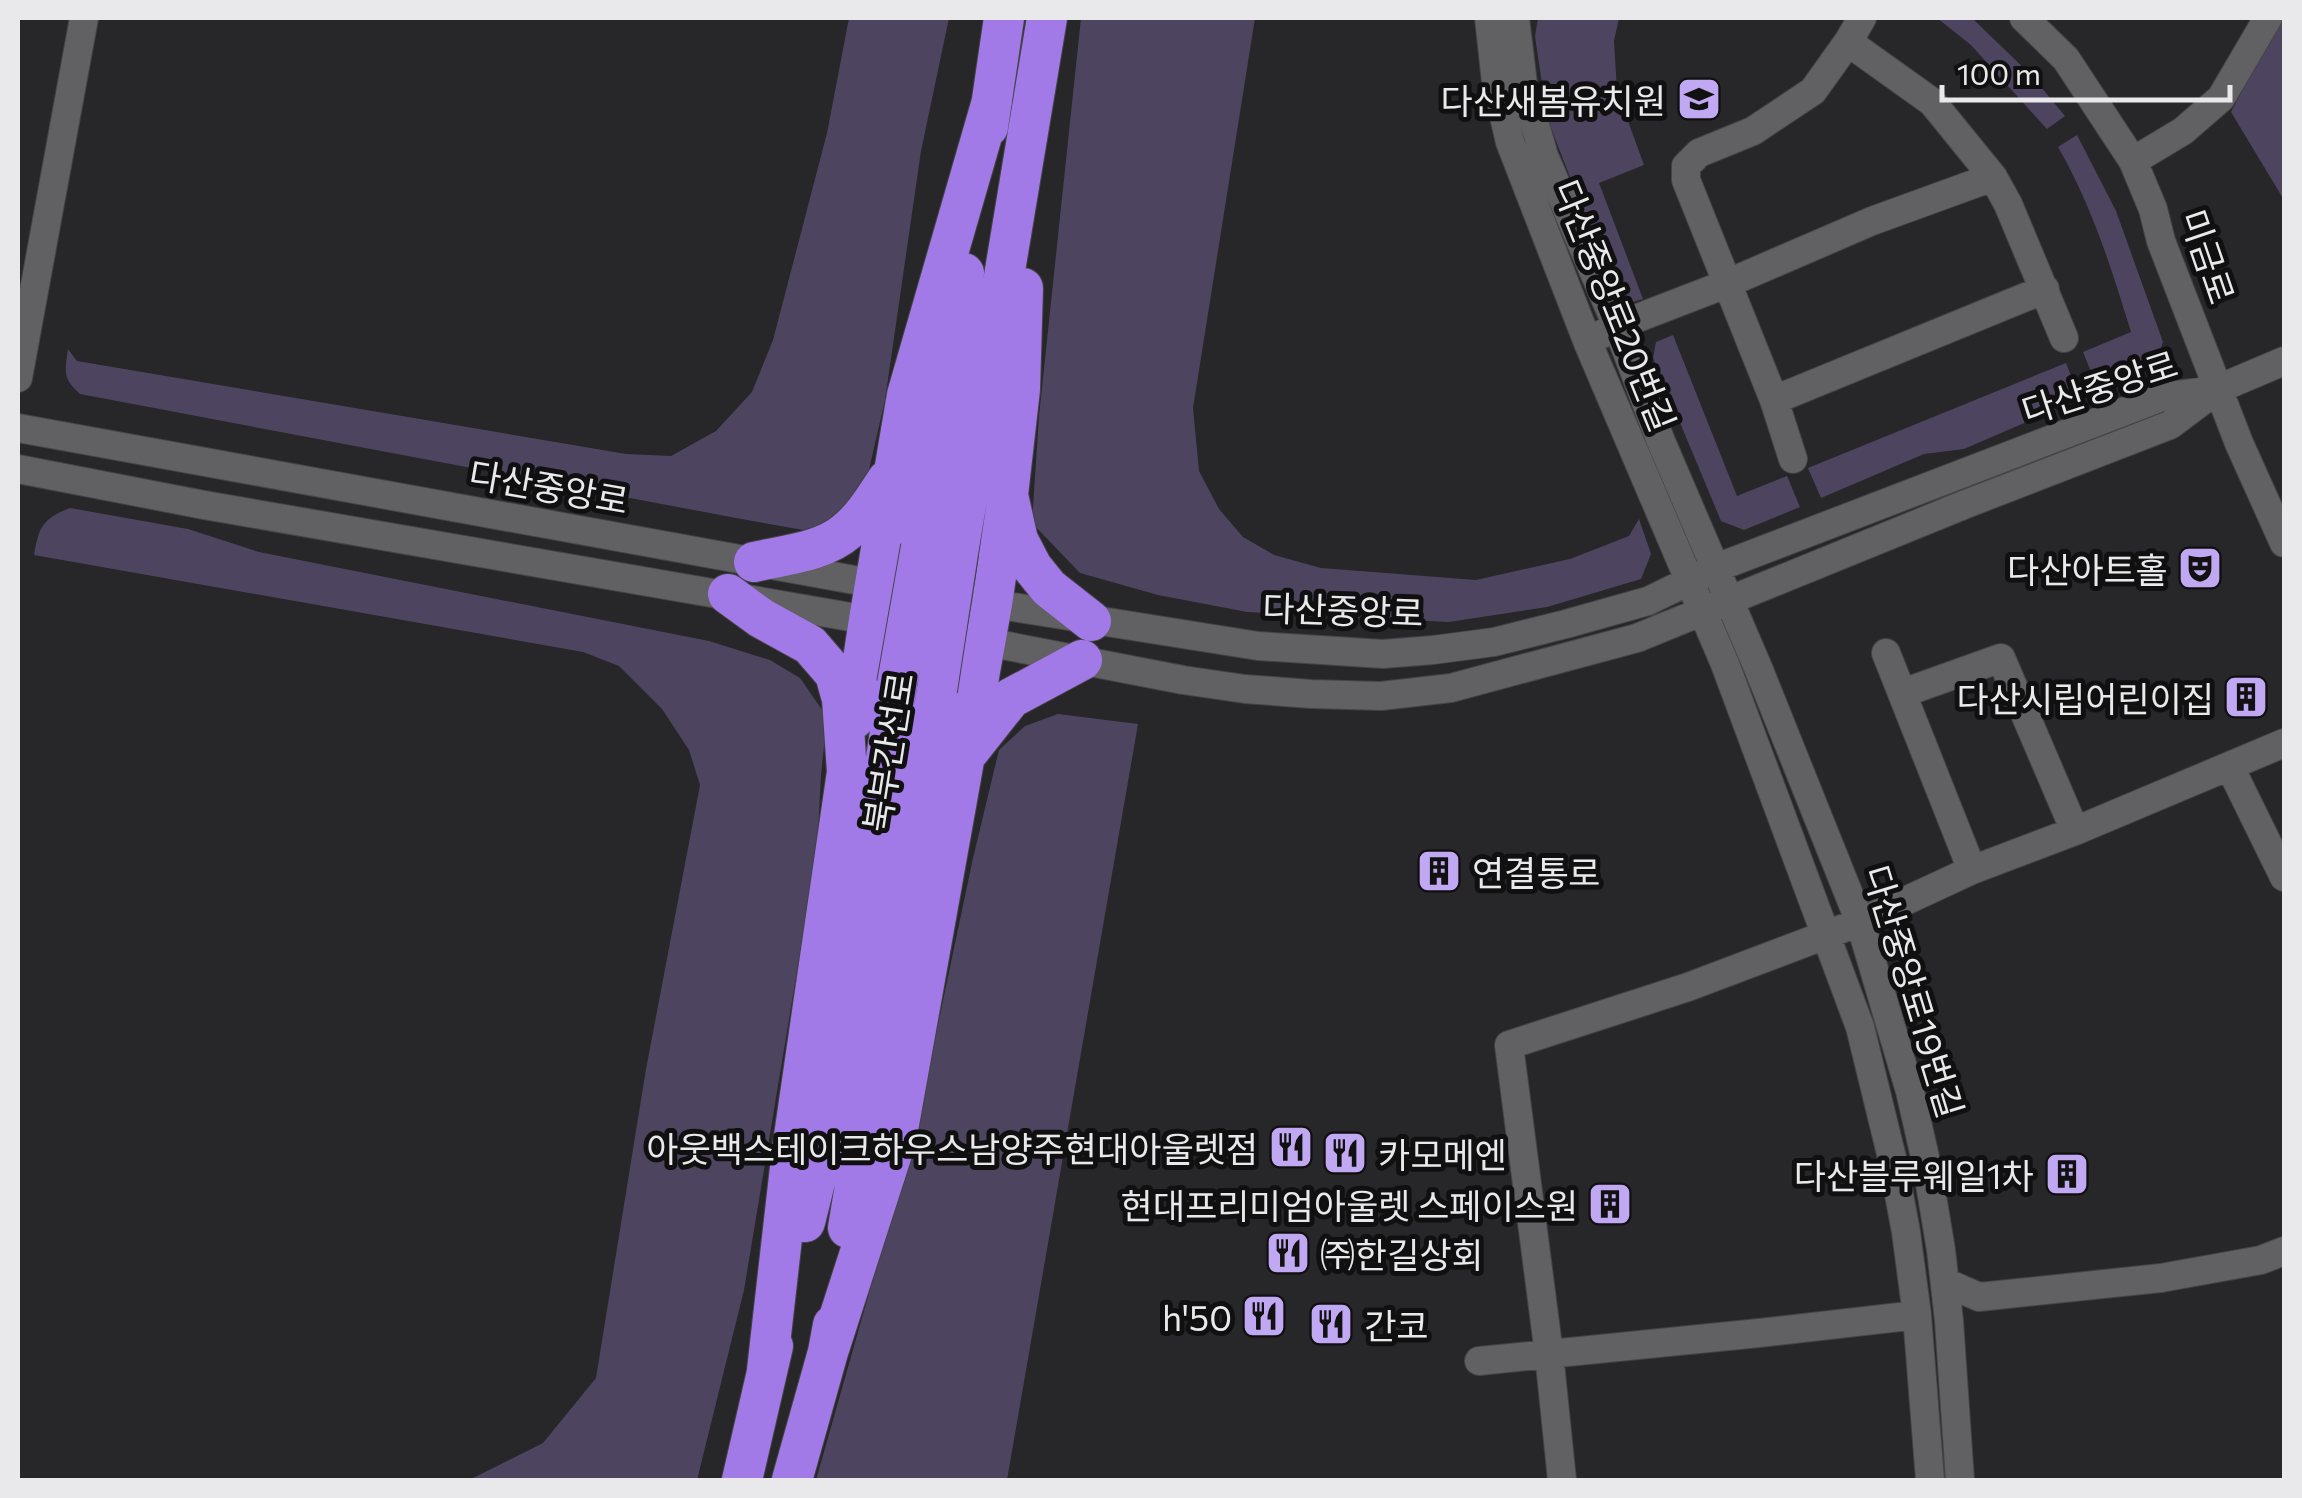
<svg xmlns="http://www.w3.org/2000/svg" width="2302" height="1498" viewBox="0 0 2302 1498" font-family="Commissioner,'Noto Sans KR',sans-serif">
	<rect width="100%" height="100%" fill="#272629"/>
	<path fill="#4d455f" d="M849,18H949L921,151L885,400L865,487L843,521L809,531L736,518L80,394C62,378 65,371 68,349L77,361L626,454L671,456L716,431L752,392L773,340L827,133Z
		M1081,18H1255L1193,408L1199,471L1219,509L1243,537L1274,555L1321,568L1476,580L1570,559L1629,536L1639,519L1651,554L1641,579L1547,607L1449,622L1247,612L1158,595L1080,573L1032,523L1039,416Z
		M1538,18H1619L1614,41L1617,91L1644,165L1599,183L1643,299L1633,302L1617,285L1584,213L1547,118L1535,36Z
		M1937,18H1972L2032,76L2065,116L2047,129L1971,45Z
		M2281,18H2284V200L2231,112Z
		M2077,135L2116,211L2163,342L2154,367L2098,389L2083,352L2131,332C2111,267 2092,206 2058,147Z
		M1673,335L1737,496L1787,476L1800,507L1744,530L1721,521L1653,358L1656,342Z
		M2066,363L2080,399L1964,449L1924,454L1821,498L1808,468Z
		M70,508L188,529L259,552L709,641L770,660L800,678L827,717L821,775L817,851L744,1290L697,1480H469L543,1443L596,1378L646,1069L700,785L689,750L662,709L619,666L583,652L34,555C39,527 42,519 70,508Z
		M1058,714L1138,724L1007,1480H816L917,1124L973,858L999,750L1025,726Z"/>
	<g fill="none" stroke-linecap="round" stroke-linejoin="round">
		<defs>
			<path id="minor" d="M1489,18L1496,82L1510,142L1588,343L1725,664L1860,1027L1893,1162L1906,1232L1917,1315L1930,1480
				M1515,18L1523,84L1544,156L1617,326L1660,439L1759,670L1860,922L1910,1091L1927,1166L1941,1250L1949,1321L1960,1480
				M1862,18L1848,42L1813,91L1753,131L1699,153L1686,166V180L1774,400L2045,289
				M2024,18L2066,59L2133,161L2153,209L2161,241L2239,443L2284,543
				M1848,42L1932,102L1993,177L2008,204L2064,338
				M2133,161L2183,131L2221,98L2268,18
				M1600,335L1617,326L1726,284L1872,221L1993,177
				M18,378L84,18
				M1774,400L1793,459
				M18,428L893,587
				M18,469L204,505L885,623
				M975,601L1258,646L1383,654L1433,650L1494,642L1566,624L1648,601L1716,568L2162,397L2212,390
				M971,639L1183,680L1245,689L1311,694L1381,696L1451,688L1637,638L1966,504L2170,425L2218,389L2284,361
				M1886,653L1972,870
				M1903,693L2001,658L2075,831
				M2230,767L2284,877
				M1945,1282L1979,1297L2161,1278L2261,1260L2284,1251
				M1479,1361L1759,1333L1917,1315
				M1562,1480L1549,1354L1509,1045L1688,987L1860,922L1972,870L2075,831L2284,743"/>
			<path id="highway" d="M988,127L1004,18
				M1023,288L1020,389L1008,495L1018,540L1032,567L1049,588L1091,621
				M921,547L964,273
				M958,553L1047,18
				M754,562C784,555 823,552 847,531C864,517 875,498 887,480
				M728,594L761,618L810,645L835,674L842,699L847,772L792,1150L767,1370
				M854,719L869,620L907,395L992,101
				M969,751L1011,698L1082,660
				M805,1222L817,1174L864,908L897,684
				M848,1228L937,690
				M828,1352L896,1141L992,604L1008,495
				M742,1480L773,1346
				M792,1480L828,1352L833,1325"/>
		</defs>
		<use href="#minor" stroke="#444346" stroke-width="30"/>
		<use href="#highway" stroke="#444346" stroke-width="42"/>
		<use href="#minor" stroke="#616063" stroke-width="28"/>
		<use href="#highway" stroke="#a27ae8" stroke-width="40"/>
		<defs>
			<path id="highway-bridge" d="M897,684L921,547
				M937,690L958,553"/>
		</defs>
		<use href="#highway-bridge" stroke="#444346" stroke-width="42" stroke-linecap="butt"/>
		<use href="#highway-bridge" stroke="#a27ae8" stroke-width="40"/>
	</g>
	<defs>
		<symbol id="school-square" viewBox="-11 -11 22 22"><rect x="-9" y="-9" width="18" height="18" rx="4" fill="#c1a8f3" stroke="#101011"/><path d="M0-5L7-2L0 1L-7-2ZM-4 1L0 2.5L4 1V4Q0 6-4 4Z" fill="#111"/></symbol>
		<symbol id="theatre-square" viewBox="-11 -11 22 22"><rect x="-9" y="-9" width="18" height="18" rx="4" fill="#c1a8f3" stroke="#101011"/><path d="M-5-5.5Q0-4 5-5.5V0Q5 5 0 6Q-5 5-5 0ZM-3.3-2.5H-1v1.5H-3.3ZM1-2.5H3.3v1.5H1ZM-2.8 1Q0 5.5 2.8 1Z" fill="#111"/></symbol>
		<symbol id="building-square" viewBox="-11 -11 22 22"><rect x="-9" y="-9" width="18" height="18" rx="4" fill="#c1a8f3" stroke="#101011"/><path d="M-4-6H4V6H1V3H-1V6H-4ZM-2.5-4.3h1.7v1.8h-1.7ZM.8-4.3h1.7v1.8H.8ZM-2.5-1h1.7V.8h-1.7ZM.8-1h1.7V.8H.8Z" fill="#111"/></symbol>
		<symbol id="restaurant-square" viewBox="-11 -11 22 22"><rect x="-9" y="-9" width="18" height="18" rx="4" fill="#c1a8f3" stroke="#101011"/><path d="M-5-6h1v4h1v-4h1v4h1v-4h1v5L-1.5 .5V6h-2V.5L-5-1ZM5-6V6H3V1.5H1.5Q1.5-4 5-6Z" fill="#111"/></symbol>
	</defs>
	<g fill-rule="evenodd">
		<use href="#school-square" x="1674" y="74" width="50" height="50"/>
		<use href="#theatre-square" x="2175" y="543" width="50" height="50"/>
		<use href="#building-square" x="2221" y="672" width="50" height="50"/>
		<use href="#building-square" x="1414" y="846" width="50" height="50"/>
		<use href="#restaurant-square" x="1266" y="1122" width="50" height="50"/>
		<use href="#restaurant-square" x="1320" y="1128" width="50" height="50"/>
		<use href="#building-square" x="2042" y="1149" width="50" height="50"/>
		<use href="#building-square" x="1585" y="1179" width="50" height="50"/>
		<use href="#restaurant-square" x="1263" y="1228" width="50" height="50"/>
		<use href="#restaurant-square" x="1239" y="1291" width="50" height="50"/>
		<use href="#restaurant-square" x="1306" y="1299" width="50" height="50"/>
	</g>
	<g text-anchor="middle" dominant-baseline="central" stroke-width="10" stroke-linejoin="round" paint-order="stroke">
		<g font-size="35" fill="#e9e8ea" stroke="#101011" text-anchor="end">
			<text x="1666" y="99">다산새봄유치원</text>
			<text x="2168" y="568">다산아트홀</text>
			<text x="2214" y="697">다산시립어린이집</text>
			<text x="1472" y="871" text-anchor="start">연결통로</text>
			<text x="1258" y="1147">아웃백스테이크하우스남양주현대아울렛점</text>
			<text x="1378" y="1153" text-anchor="start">카모메엔</text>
			<text x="2034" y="1174">다산블루웨일1차</text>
			<text x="1578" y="1204">현대프리미엄아울렛 스페이스원</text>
			<text x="1320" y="1253" text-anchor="start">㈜한길상회</text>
			<text x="1232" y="1316">h'50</text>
			<text x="1364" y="1324" text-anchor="start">간코</text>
		</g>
		<g font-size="35" fill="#e9e8ea" stroke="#101011">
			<text transform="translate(2209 256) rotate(71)">미금로</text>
			<text transform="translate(1616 305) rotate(68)">다산중앙로20번길</text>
			<text transform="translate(2099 386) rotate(-18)">다산중앙로</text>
			<text transform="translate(549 486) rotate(10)">다산중앙로</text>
			<text transform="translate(1343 609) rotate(2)">다산중앙로</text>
			<text transform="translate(887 752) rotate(-81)">북부간선로</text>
			<text transform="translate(1915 991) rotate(73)">다산중앙로19번길</text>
		</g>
	</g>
	<rect width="2302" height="1498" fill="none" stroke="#e9e8ea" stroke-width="40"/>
	<path d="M1942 85v15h288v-15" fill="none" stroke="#e9e8ea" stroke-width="5"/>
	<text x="1957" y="85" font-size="30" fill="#e9e8ea" stroke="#101011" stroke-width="8" paint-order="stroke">100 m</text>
</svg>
